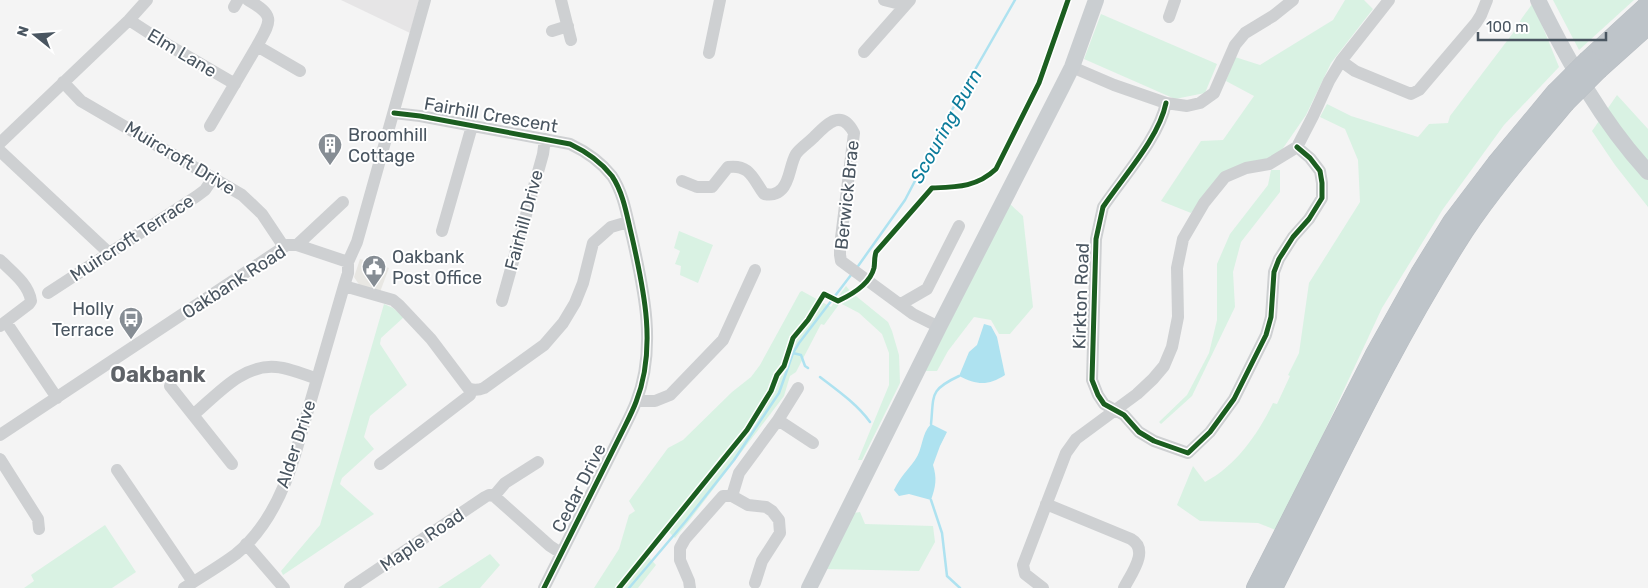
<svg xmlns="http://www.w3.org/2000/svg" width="1648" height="588" viewBox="0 0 1648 588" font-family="Rubik,sans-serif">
	<rect width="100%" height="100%" fill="#f4f4f4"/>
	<path fill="#e8e7e3" d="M360,259L389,268L380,292L360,286L354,277Z"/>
	<path fill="#e6e5e6" d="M341,0H419L410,33Z"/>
	<path fill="#d9f2e3" d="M1345,0H1364L1373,9L1331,63L1306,115L1279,154L1218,177L1191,213L1161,201L1201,141L1223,140L1254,96L1226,81L1235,57L1260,65L1333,20Z
		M1553,0H1634L1579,50Z
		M1533,3L1559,67L1504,125L1443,209L1382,308L1278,531L1258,523L1200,521L1177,505L1193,466L1205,482C1236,466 1258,434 1273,403L1277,404L1290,376L1288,375L1299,353L1309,283L1360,202L1358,160L1345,129L1320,117L1327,104L1351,116L1418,137L1429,124L1448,123L1450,116L1513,33L1522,18Z
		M1101,14L1217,64L1205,93L1175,99L1084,59Z
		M1617,95L1648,129V207L1615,165L1592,131Z
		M1271,170H1280V192L1241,242L1233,272L1235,307L1192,396L1161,424L1159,422L1187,395L1209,353L1217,320V264L1230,234L1268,185Z
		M1010,204L1023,216L1033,307L1010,334H999L991,320L974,317L948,351L937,371H925Z
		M679,231L713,245L698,283L680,275L681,266L675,264L680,251L674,248Z
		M846,286L851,292L888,322L892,331L899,355L900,383L862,460H858L889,385V353L882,334L859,313L840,303L824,325L821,324L796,372L790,376L784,396L689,521L675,538L669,532L724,460L721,455L649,552L648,556L656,565L638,588H594L619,549L629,515L635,511L629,501L668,448L683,440L732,392L751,377L760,365L800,292L802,291L831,307Z
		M384,304L393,308L404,317L381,338L380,344L407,385L370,416L364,437L374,449L342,478L340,484L374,514L283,575L281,571L320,525Z
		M860,512L865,524L933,526L935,542L919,571L824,569L854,513Z
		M105,525L136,572L112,588H24L34,581L31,575Z
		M490,554L500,565L480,588H438Z"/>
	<path fill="#aee2f0" d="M984,324L991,326L997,337L1005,375C988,386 977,385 959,376L969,352L977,345Z
		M931,424L947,432L940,446L933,465C937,478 936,486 931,500L909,494L899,496L894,490C900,477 907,471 915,460C923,449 921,434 931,424Z"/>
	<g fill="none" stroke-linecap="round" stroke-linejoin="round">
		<path stroke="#aee2f0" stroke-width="2.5" d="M856,269L905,200L952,110L1015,0
			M793,353L801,355L805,366L808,368
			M820,377C837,390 857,404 870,422
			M931,424C934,395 929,390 959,376
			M931,500L942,533L947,576L960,588
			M629,588L685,522L734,460L779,393L793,353L799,343L851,275"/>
		<defs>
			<path id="highway" d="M1588,60L1648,5
				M1599,69L1648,25
				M1256,588L1374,356L1421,272L1452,222L1496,164L1555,93
				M1273,588C1334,468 1391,345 1464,231C1494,186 1530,145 1565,103"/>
		</defs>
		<use href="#highway" stroke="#b9bec3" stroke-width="20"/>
		<path stroke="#ced0d2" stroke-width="12" d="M248,0C276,16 271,21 257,46L300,71
			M561,0L571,40
			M884,0L904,5
			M234,7L238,0
			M1169,17L1175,0
			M129,20L163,42L235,84
			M552,31L568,26
			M864,52L910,0
			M709,53L720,0
			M1341,61L1355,71L1411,94L1419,90L1476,23L1481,15L1487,0
			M1072,67L1114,85L1166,103L1187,106L1200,103L1214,93L1235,45L1245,33L1273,16L1293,0
			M63,82L81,101L242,195L262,214L284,247
			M1166,103C1159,138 1123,177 1103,207L1096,239L1092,380L1098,395L1104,404L1124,415L1139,432L1154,441L1188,453L1210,432L1234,399L1266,335L1271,317L1274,272L1279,259L1293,237L1309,219L1322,198V183L1320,171L1310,158L1297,147
			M394,113L420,116L570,144C587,152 601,162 612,176C624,194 627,217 632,237C644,290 657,349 636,402C633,410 629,418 625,426L544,588
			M210,126L257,46
			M0,143L129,20L147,0
			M0,151L109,253
			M682,181L697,187H712L728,167C750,164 753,179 764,194C771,195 776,195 782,189C790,181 790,164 796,154C800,148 808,143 813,138C827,124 841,108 854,133L840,246V255L841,261L913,314L939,327
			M442,231L472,126
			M297,245L343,202
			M0,260C11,271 29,284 31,301L29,304L0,326
			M344,286L393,300L399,305L431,339L468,388C474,391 479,390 484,388L544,345L563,323L575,303L583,283L593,243L611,227L628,222
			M48,293L197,196L205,190L213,178
			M502,301L543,154L545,139
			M901,304L927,289L959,226
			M6,322L57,398
			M170,386L232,464
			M637,401H655L670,395L723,340L755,270
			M193,415C217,395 242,364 276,367C289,368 304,374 317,379
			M778,420L813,443
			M0,435L287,245H297L348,262
			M0,459L38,519L39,529
			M380,464L470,395L471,390
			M117,470L193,582
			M494,496L550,546L561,553
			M1046,504L1131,539C1150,550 1131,574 1124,588
			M246,544L284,588
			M755,583L762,561L780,533L779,520L772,511L766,507L748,505L732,496L739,473L778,420L798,388
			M184,588C201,577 220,566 236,554C266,530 284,491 295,455L344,286L348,273V262L357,242L425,0
			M350,588L485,497L489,495L494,496L505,483L538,462
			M690,588L689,581L680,560V548L685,539L723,496H732
			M1043,588L1025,574L1023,565L1066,453L1076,439L1137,394L1153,379L1164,366L1172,347L1178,317L1177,268L1183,239L1204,203L1225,177L1246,168L1269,164L1297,147L1313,116L1329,81L1341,61L1389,0"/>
		<path stroke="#caced1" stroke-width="16" d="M1538,0C1568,61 1602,122 1648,172
			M809,588L939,327L1062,87L1072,67L1096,0"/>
		<use href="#highway" stroke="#bec4c9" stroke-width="19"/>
		<defs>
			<path id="highway-bridge" d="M1555,93L1588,60
				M1565,103L1599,69"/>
		</defs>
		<use href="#highway-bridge" stroke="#b9bec3" stroke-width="20" stroke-linecap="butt"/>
		<use href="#highway-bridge" stroke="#bec4c9" stroke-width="19"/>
		<defs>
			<path id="cycleway" d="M1166,103C1159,138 1123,177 1103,207L1096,239L1092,380L1098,395L1104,404L1124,415L1139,432L1154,441L1188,453L1210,432L1234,399L1266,335L1271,317L1274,272L1279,259L1293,237L1309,219L1322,198V183L1320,171L1310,158L1297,147
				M394,113L420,116L570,144C587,152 601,162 612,176C624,194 627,217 632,237C644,290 657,349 636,402C633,410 629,418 625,426L544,588
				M619,588L747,430L771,391L777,375L784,366L793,338L808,320L824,294L838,301C851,295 870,284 874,268C875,263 874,258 876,252L932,188C957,187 977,187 996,169L1039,83L1068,0"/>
		</defs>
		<use href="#cycleway" stroke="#fff" stroke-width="8"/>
		<use href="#cycleway" stroke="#1b5e20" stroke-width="5"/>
	</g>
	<defs>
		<symbol id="building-pin" viewBox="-11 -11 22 30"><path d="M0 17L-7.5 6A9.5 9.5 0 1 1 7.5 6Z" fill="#868d94" stroke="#fff"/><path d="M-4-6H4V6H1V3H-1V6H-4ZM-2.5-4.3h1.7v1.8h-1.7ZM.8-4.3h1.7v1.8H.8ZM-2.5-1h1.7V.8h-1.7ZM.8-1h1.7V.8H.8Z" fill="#fff"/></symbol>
		<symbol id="civic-pin" viewBox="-11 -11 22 30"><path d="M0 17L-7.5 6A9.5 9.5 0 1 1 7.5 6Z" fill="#868d94" stroke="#fff"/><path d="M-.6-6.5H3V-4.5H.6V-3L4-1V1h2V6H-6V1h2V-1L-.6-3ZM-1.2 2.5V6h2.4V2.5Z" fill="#fff"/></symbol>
		<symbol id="bus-pin" viewBox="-11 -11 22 30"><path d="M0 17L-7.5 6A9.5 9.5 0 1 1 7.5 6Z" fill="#868d94" stroke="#fff"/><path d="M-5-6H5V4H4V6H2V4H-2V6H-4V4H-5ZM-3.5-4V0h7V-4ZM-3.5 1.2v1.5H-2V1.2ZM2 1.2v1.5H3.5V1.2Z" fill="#fff"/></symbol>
	</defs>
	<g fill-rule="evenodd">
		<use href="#building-pin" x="316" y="131" width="28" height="38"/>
		<use href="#civic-pin" x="360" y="253" width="28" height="38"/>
		<use href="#bus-pin" x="117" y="305" width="28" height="38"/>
	</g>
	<g text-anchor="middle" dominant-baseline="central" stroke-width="4" stroke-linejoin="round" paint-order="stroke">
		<g font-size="18" fill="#4a5661" stroke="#fff">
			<text transform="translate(182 53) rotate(31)">Elm Lane</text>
			<text transform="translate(491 115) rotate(10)">Fairhill Crescent</text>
			<text transform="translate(180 158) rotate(31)">Muircroft Drive</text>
			<text transform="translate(847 195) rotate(-84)">Berwick Brae</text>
			<text transform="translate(524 220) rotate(-75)">Fairhill Drive</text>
			<text transform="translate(132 238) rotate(-33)">Muircroft Terrace</text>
			<text transform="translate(234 282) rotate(-33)">Oakbank Road</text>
			<text transform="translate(1081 296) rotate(-88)">Kirkton Road</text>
			<text transform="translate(296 444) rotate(-72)">Alder Drive</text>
			<text transform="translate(579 488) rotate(-63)">Cedar Drive</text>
			<text transform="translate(422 540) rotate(-34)">Maple Road</text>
		</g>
		<g font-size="18" fill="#4a5661" stroke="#fff" text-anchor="start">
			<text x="348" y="135">Broomhill<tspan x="348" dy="21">Cottage</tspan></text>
			<text x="392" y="257">Oakbank<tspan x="392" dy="21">Post Office</tspan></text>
			<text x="114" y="309" text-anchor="end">Holly<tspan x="114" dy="21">Terrace</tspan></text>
		</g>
		<g font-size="19" font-style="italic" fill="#0c7c9b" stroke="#fff">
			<text transform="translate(946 126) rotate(-61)">Scouring Burn</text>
		</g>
		<g font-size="22" font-weight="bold" fill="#5f6368" stroke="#fff">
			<text x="158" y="374">Oakbank</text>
		</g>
	</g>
	<g transform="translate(35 35) rotate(287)" stroke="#ffffff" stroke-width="4" paint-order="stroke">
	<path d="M0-4L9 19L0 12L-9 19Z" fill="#4a5661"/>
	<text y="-8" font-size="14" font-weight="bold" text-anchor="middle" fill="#4a5661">N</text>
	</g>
	<path d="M1478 32v8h128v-8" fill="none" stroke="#4a5661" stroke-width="2.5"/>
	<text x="1486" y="32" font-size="15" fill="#4a5661" stroke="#ffffff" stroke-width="4" paint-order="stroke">100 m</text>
</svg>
